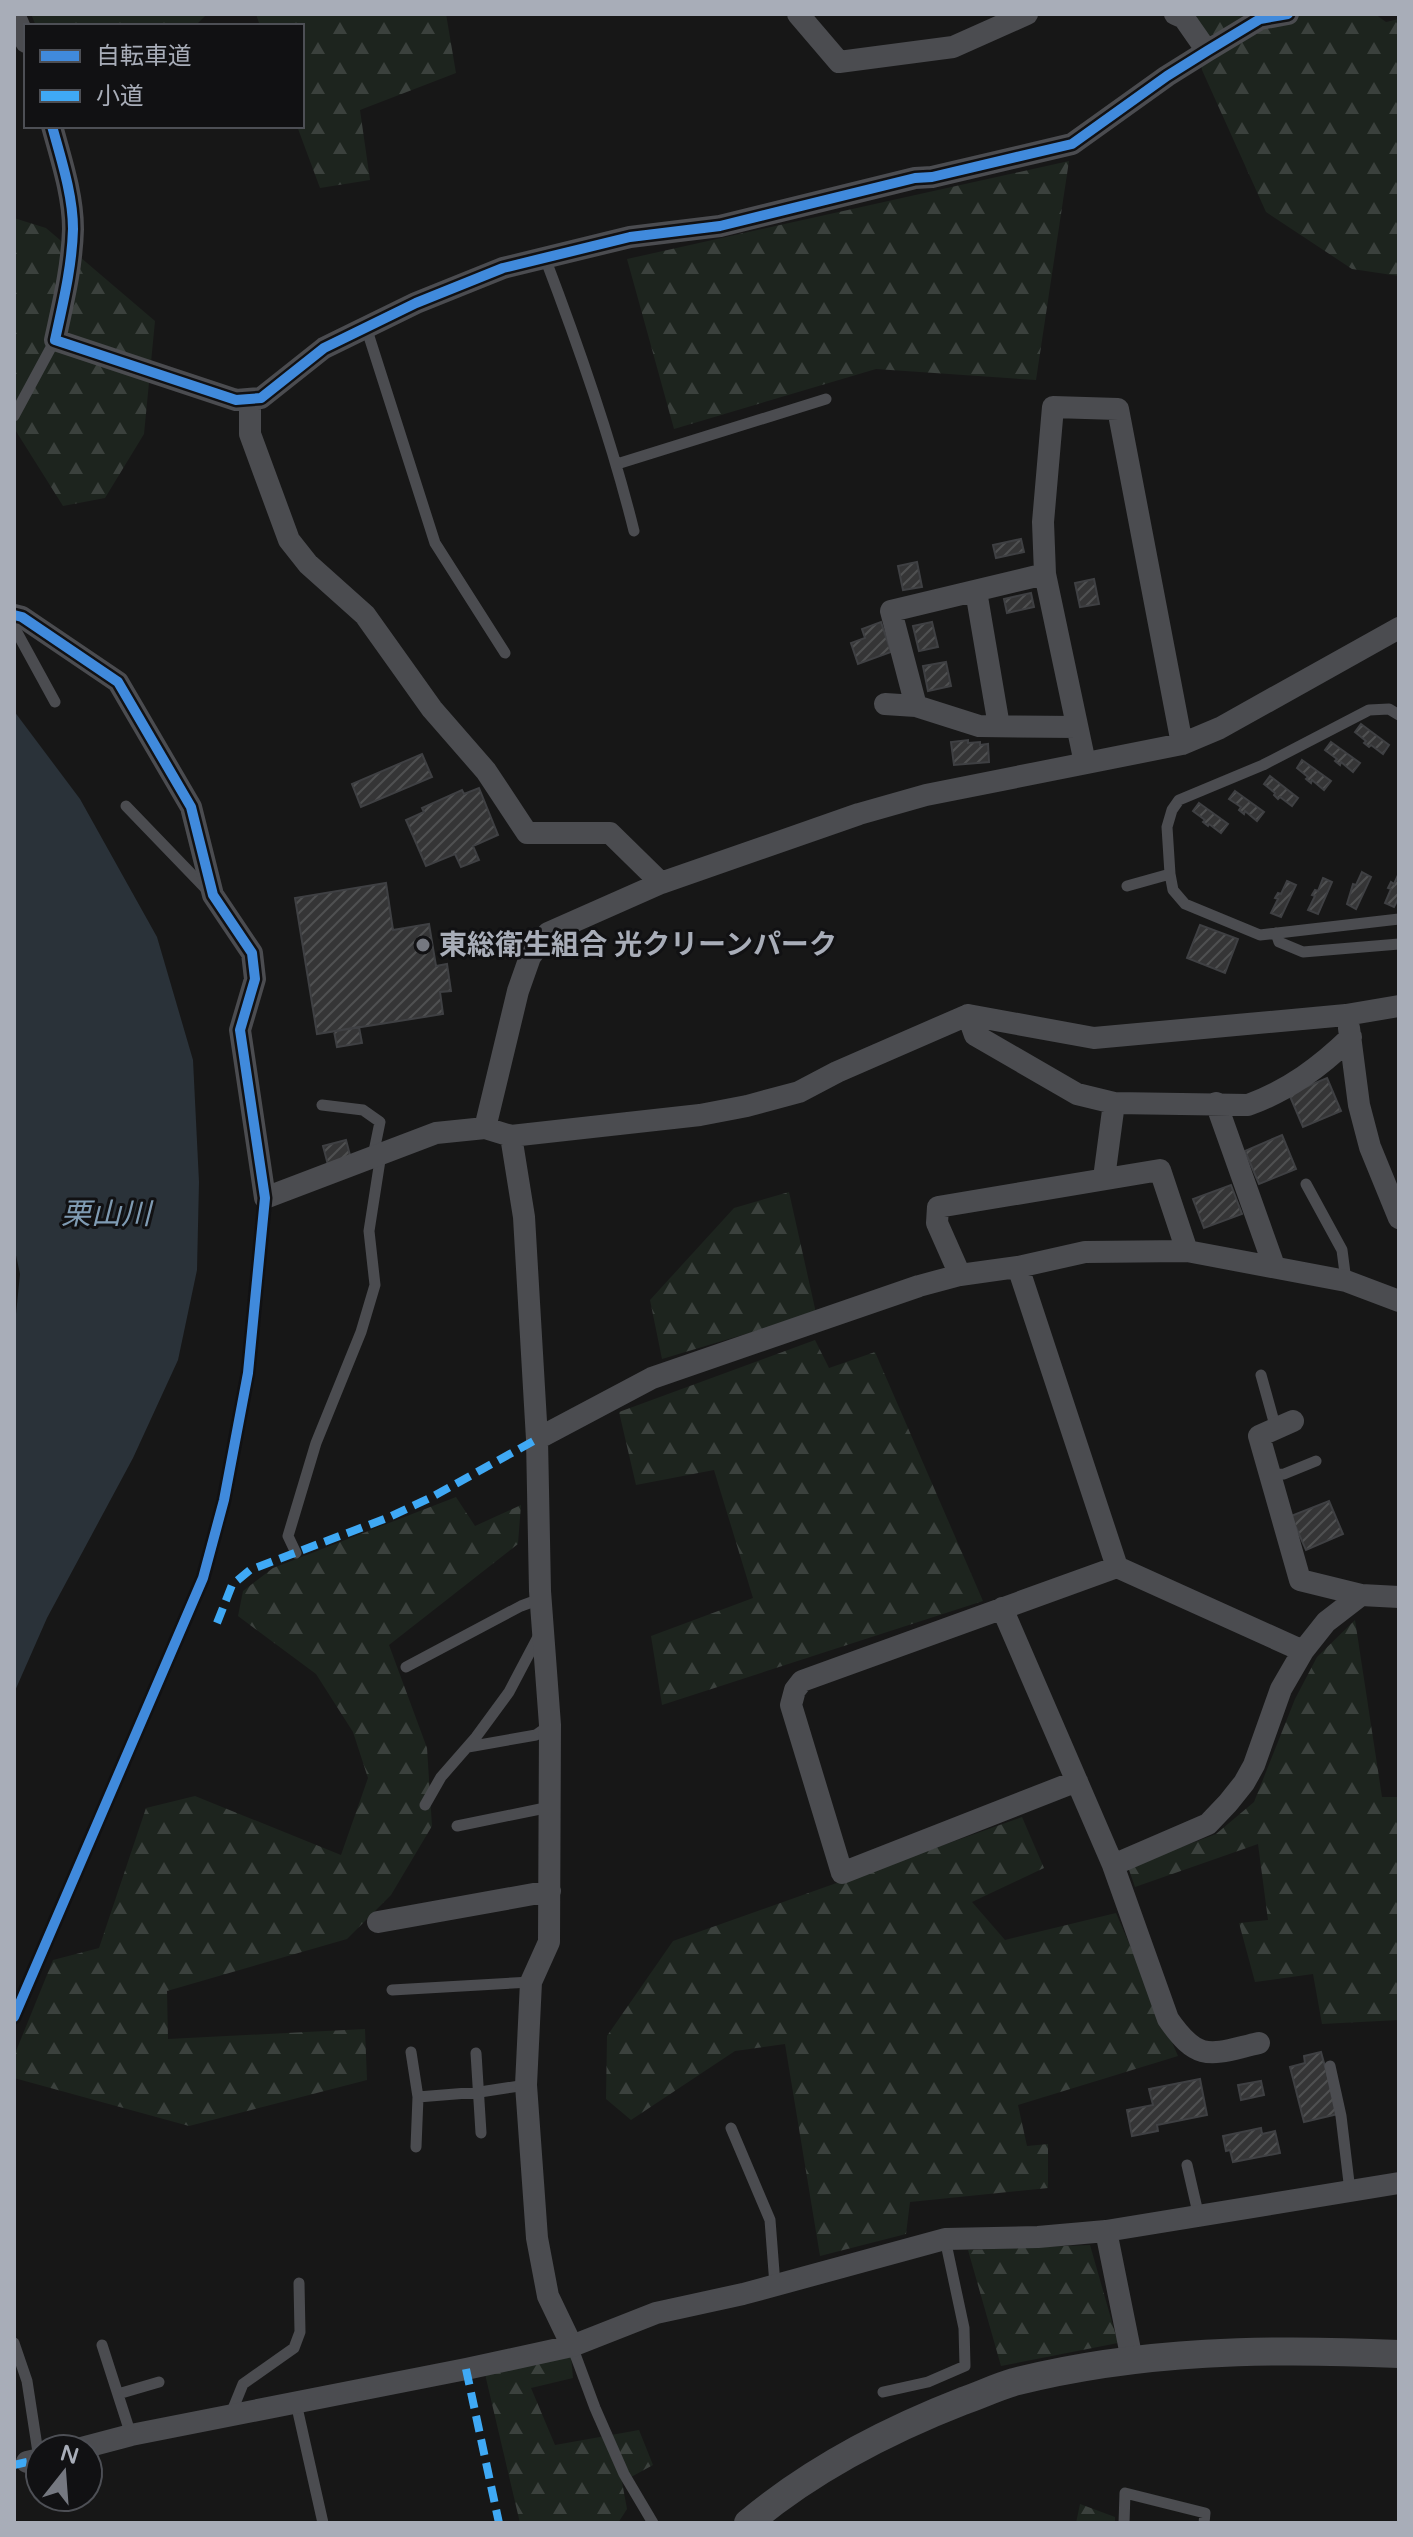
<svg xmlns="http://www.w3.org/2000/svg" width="1413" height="2537" viewBox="0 0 1413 2537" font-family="'Varela Round','Noto Sans JP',sans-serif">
	<defs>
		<pattern id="forest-firs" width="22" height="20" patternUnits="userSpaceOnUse" patternTransform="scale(2)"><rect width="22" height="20" fill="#1d241e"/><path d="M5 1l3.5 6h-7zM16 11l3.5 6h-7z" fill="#3b413d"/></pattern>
		<pattern id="building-hatch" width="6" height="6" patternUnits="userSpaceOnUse" patternTransform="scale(2)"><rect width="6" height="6" fill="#353536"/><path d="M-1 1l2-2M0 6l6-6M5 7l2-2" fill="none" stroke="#4f5051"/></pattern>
	</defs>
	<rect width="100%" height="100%" fill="#171717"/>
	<path fill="url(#forest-firs)" d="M31,14H207L195,26H36Z
		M256,14H446L456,73L360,110L370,180L320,188L297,126H302V26H260Z
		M1190,14H1375L1386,22L1399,19V276L1352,269L1266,212L1202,70L1196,18Z
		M1069,161L1036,380L876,369L674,429L627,259Z
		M14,218L46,228L155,321L144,434L105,498L63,506L14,428Z
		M789,1192L816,1313L662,1359L650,1300L734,1208Z
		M815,1340L829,1368L875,1352L983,1601L662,1705L651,1636L753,1598L714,1470L636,1485L619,1412Z
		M456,1497L475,1526L521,1505L518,1544L389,1645L427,1748L432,1826L391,1895L347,1939L167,1991L168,2039L365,2029L367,2080L189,2126L14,2078V2056L53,1960L99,1948L146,1808L195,1796L341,1855L368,1778L353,1732L316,1674L238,1616L243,1591L273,1568Z
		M1355,1620L1382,1797H1399V2020L1322,2024L1313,1974L1255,1982L1239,1923L1268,1920L1258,1844L1135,1887L1128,1867L1216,1834L1254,1802L1295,1699L1317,1657Z
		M1022,1817L1044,1868L972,1902L1005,1940L1116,1913L1178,2056L1018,2105L1027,2146L1048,2144V2188L910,2202L906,2234L820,2256L785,2044L735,2051L631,2120L606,2099L607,2036L673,1941Z
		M1090,2245L1118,2343L1001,2366L968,2250Z
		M571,2356L573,2378L531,2388L555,2445L639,2430L653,2465L622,2482L627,2509L618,2523H520L485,2374Z
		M1080,2504L1115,2517V2523H1076Z"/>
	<path fill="#2a3239" d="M14,711L80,799L157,937L193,1060L199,1182L197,1270L178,1360L133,1458L47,1618L14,1693V1334L20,1274L14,1246Z"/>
	<path fill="url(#building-hatch)" stroke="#3f4043" stroke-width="2" d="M1021,539L1024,552L996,558L993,545Z
		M917,562L922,587L903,590L898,566Z
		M1094,579L1099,604L1080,607L1075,583Z
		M1031,593L1034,607L1007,613L1004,599Z
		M881,622L891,652L858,664L851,643L865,638L862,629Z
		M932,622L938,647L919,651L913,626Z
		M946,662L951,686L928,691L923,666Z
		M1361,724L1389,745L1383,754L1371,745L1369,747L1364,743L1366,741L1355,732Z
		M968,740V743L980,742V745L988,744L989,762L954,765L951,742Z
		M1331,742L1360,763L1353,772L1341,762L1340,765L1335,761L1337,759L1325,750Z
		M422,754L432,777L361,807L352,784Z
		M1302,760L1331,781L1324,790L1312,780L1311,783L1306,779L1308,777L1297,768Z
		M1270,776L1298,798L1292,806L1280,797L1278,799L1274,795L1275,793L1264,784Z
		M479,788L498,835L473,846L479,860L461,867L455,854L426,866L406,820L424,812L422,808L462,790L464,794Z
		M1235,791L1264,812L1257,821L1245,811L1244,814L1239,810L1241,807L1229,799Z
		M1199,803L1228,824L1221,833L1209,824L1208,826L1203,822L1205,820L1193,811Z
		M1362,872L1371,877L1356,909L1347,904L1353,884L1356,885Z
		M1399,873V897L1394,907L1385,903L1391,889L1388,888L1391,882L1394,884Z
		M1323,878L1332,882L1318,914L1308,910L1315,896L1312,895L1315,890L1318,891Z
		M1287,881L1296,885L1281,917L1271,913L1278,899L1275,898L1278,893L1281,894Z
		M386,883L393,930L429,924L436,966L447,964L451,991L440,992L443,1014L317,1034L295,898Z
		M1200,925L1238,939L1225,973L1187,958Z
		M359,1027L362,1043L337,1047L334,1031Z
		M1327,1078L1341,1111L1303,1127L1289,1094Z
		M1282,1135L1296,1169L1259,1184L1245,1151Z
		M346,1140L351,1159L328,1165L323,1146Z
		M1231,1185L1242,1214L1204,1228L1193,1199Z
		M1329,1501L1343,1534L1306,1550L1291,1516Z
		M1321,2052L1338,2114L1304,2122L1290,2067L1305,2063L1304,2056Z
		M1200,2079L1207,2115L1157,2125L1158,2131L1132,2136L1127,2110L1153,2105L1149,2089Z
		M1261,2081L1264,2095L1241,2100L1238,2085Z
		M1261,2128L1262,2134L1275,2131L1280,2153L1233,2162L1230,2150L1226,2151L1223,2136Z"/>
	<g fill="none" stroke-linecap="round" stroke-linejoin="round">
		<path stroke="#4b4c50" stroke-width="11" d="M545,258C579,347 611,438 634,531
			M366,327L435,543L505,653
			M14,416L55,340
			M617,464L826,399
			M14,627L55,702
			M1399,715L1389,709L1369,710L1263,765L1179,800L1172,810L1167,827L1170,874L1173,890L1185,904L1260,935L1399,919
			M126,806L206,889
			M1127,886L1170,874
			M1276,933L1279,942L1303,952L1399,944
			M322,1105L363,1110L380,1122L373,1156
			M1306,1184L1342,1250L1346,1281
			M1261,1375L1276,1429
			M1270,1475L1284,1474L1316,1461
			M296,1553L288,1536L316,1443L361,1332L375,1285L369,1231L381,1154
			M406,1667L521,1606L540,1599
			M468,1747L536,1735L550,1725
			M425,1805L441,1777L476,1737L509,1692L539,1635
			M457,1826L550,1807
			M392,1990L531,1982
			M411,2052L418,2097L416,2147
			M476,2053L481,2133
			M1330,2066L1341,2116L1350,2191
			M418,2097L480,2092L526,2085
			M731,2128L770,2220L775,2285
			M1187,2165L1199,2217
			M14,2343L27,2381L39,2459
			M102,2345L131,2435
			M572,2346L595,2408L624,2474L653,2523
			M883,2392L928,2382L965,2366L964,2328L945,2239
			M118,2394L159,2382
			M296,2403L323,2523
			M230,2416L243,2384L294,2348L300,2332L299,2283
			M1124,2523L1125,2493L1205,2513L1204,2523"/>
		<path stroke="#4b4c50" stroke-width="22" d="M14,14L26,42
			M798,14L839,62L953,47L1027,14
			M1175,14L1184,18L1207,51
			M52,126C61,159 73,195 73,229C72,267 63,303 55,340L236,400L261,398L324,348L416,303L503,268L630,237L720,226L915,178L932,177L1072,144L1167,76L1207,51L1260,19L1288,14
			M250,399V434L289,540L308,564L365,615L432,709L486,771L527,833H610L661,883
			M976,591L999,726
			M14,615L22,617L118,682L191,807L213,895L252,953L255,979L240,1030L265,1198L436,1133L485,1128L511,1136L700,1115L747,1106L799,1092L837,1072L968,1015L1094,1038L1346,1015L1399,1006
			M885,704L916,706L979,726L1077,727
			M916,706L891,611L1045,574
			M1085,763L1045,574L1043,522L1053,407L1118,409L1182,744
			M968,1015L975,1035L1077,1094L1114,1103L1248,1105C1289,1090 1320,1067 1351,1037
			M1349,1028L1359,1105L1370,1147L1399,1218
			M1216,1103L1274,1266
			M485,1128L518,991L530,957L548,933L661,883L859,814L926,795L1182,744L1220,728L1399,628
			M511,1136L524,1217L537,1439L540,1591L550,1725L549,1942L531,1982L526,2085L537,2238L548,2296L572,2346
			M1104,1178L1114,1103
			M1018,1267L1117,1567
			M960,1275L937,1223L938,1207L1160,1170L1187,1251
			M1293,1421L1259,1436L1300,1580L1361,1595L1399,1597
			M537,1439L652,1378L919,1286L960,1275L1018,1267L1085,1252L1187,1251L1346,1281L1399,1301
			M1002,1608L1113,1865L1168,2019C1199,2064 1211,2054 1259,2043
			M1077,1781L842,1873L791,1705L795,1690L802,1681L1117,1567L1303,1651
			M1113,1865L1208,1824L1228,1803L1244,1783L1254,1765L1281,1689L1303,1651L1326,1622L1361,1595
			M378,1922L550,1891
			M1106,2231L1132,2360
			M78,2449L131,2435L466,2369L572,2346L656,2313L743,2294L945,2239L1038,2237L1106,2231L1399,2183
			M27,2462L40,2459"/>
		<path stroke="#4b4c50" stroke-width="28" d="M748,2523C811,2470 886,2431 963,2401C980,2395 997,2387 1014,2382C1140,2350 1270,2348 1399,2354"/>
		<path stroke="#3fa9f5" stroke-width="8" stroke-dasharray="16 8" stroke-linecap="butt" d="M217,1623L232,1585L250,1570L387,1518L432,1497L537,1439
			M466,2369L499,2523
			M14,2465L27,2462"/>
		<defs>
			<path id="cycleway" d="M52,126C61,159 73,195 73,229C72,267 63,303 55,340L236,400L261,398L324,348L416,303L503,268L630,237L720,226L915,178L932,177L1072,144L1167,76L1207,51L1260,19L1288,14
				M14,615L22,617L118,682L191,807L213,895L252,953L255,979L240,1030L265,1198L248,1373L224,1500L203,1578L14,2017"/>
		</defs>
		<use href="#cycleway" stroke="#111113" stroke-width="15"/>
		<use href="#cycleway" stroke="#408adc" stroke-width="10"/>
	</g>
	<circle fill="#757880" stroke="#111113" stroke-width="3" cx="423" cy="945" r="8"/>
	<g text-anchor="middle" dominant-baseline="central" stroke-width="6" stroke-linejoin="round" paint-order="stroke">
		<g font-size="28" font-weight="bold" fill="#a8adb8" stroke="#111113" text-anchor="start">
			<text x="439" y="945">東総衛生組合 光クリーンパーク</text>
		</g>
		<g font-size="30" font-style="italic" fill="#7f9bb3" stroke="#111113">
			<text x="106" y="1214">栗山川</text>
		</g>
	</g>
	<rect width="1413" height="2537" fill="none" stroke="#a8adb8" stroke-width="32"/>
	<rect x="24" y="24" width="280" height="104" fill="#111113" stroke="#4d4f55" stroke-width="2"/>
	<rect x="40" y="50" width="40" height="12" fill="#408adc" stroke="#4d4f55" stroke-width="2"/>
	<text x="96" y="64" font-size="24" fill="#a8adb8">自転車道</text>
	<rect x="40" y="90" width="40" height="12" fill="#3fa9f5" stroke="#4d4f55" stroke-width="2"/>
	<text x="96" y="104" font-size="24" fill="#a8adb8">小道</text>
	<g transform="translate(64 2473) rotate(17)"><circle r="38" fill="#111113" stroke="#4d4f55" stroke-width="2"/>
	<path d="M0-6L14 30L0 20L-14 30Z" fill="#757880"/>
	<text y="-12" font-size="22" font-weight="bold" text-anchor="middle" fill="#a8adb8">N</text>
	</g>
</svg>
